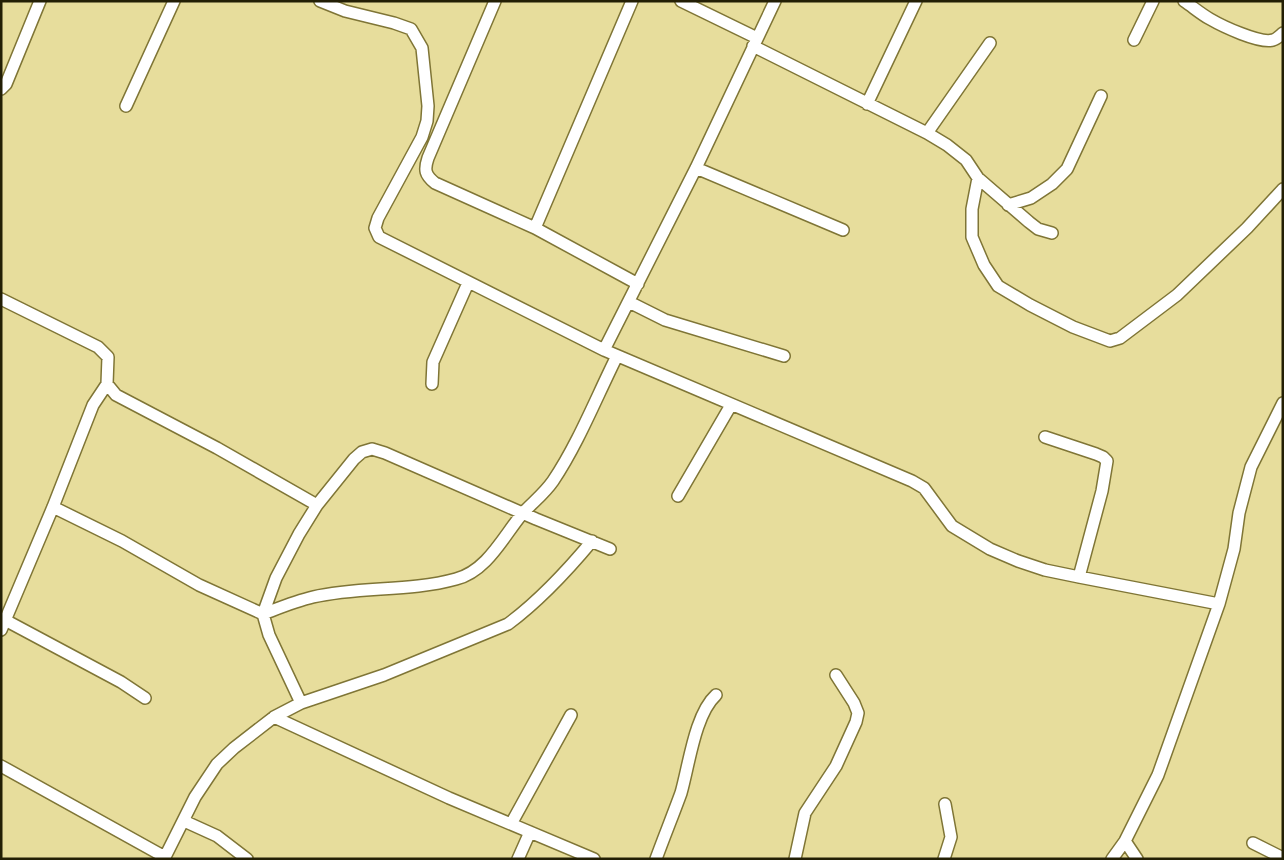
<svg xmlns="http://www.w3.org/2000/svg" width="1284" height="860" viewBox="0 0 1284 860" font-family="Arial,sans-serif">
	<rect width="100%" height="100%" fill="#e7dd9c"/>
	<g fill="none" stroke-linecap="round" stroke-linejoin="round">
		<defs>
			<path id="minor" d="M320,1L345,11L394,23L411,29L422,48L428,106L427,121L422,137L378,218L375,228L379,237L604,350L912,481L924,488L952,526L990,549L1018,561L1045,570L1079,577L1219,604
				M495,1L428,158C424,170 425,175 435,183L535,228L638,284
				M681,1L757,38
				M1184,1C1193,7 1201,14 1210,19C1222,26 1260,44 1273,40C1277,39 1280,36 1283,33
				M1134,40L1153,1
				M753,46L927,133L947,145L966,160L978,178L1029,222L1038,229L1052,233
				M1,89L6,84L40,1
				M867,104L916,1
				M126,106L174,1
				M927,133L990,43
				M696,168L843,230
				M978,178L972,209V237L984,265L998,286L1030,305L1073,327L1110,341L1120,338L1177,295L1247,228L1283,189
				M1008,205L1031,198L1052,184L1067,169L1101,96
				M535,228L632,1
				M1,299L98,347L108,357L107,384L116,395L217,448L317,505
				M629,302L665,320L784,356
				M604,350L696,168L775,1
				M432,384L433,362L468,283
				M1045,437L1096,454L1103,457L1107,461L1102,491L1079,577
				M678,496L731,405
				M53,507L122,541L199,585L263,614C279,608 296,601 313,597C360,586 409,592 456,579C487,571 503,537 522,514C532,503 544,494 553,481C578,444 597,396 617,356
				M5,620L121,682L145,698
				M1,630L53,507L93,405L107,384
				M301,703L269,635L263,614L276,578L299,534L317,505L354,459L362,452L372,449L385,453L536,519L610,549
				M274,717L449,798L594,859
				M1,766L165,857
				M184,821L217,836L247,859
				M511,824L571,715
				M1125,841L1137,859
				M1253,843L1283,858
				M164,859L195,797L217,764L234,748L274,717L301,703L384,675L508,624C539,601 567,571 592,541
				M518,859L530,832
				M656,859C664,837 673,815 681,793C689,765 695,714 716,695
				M795,859L805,813L836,766L856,722L858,713L854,703L836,675
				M944,859L951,837L945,804
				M1112,859L1125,841L1158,775L1219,604L1234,549L1239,513L1251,467L1283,403"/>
		</defs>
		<use href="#minor" stroke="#7f7536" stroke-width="14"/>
		<use href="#minor" stroke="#fff" stroke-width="11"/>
	</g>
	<rect width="1284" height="860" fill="none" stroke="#231f05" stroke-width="5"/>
</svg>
